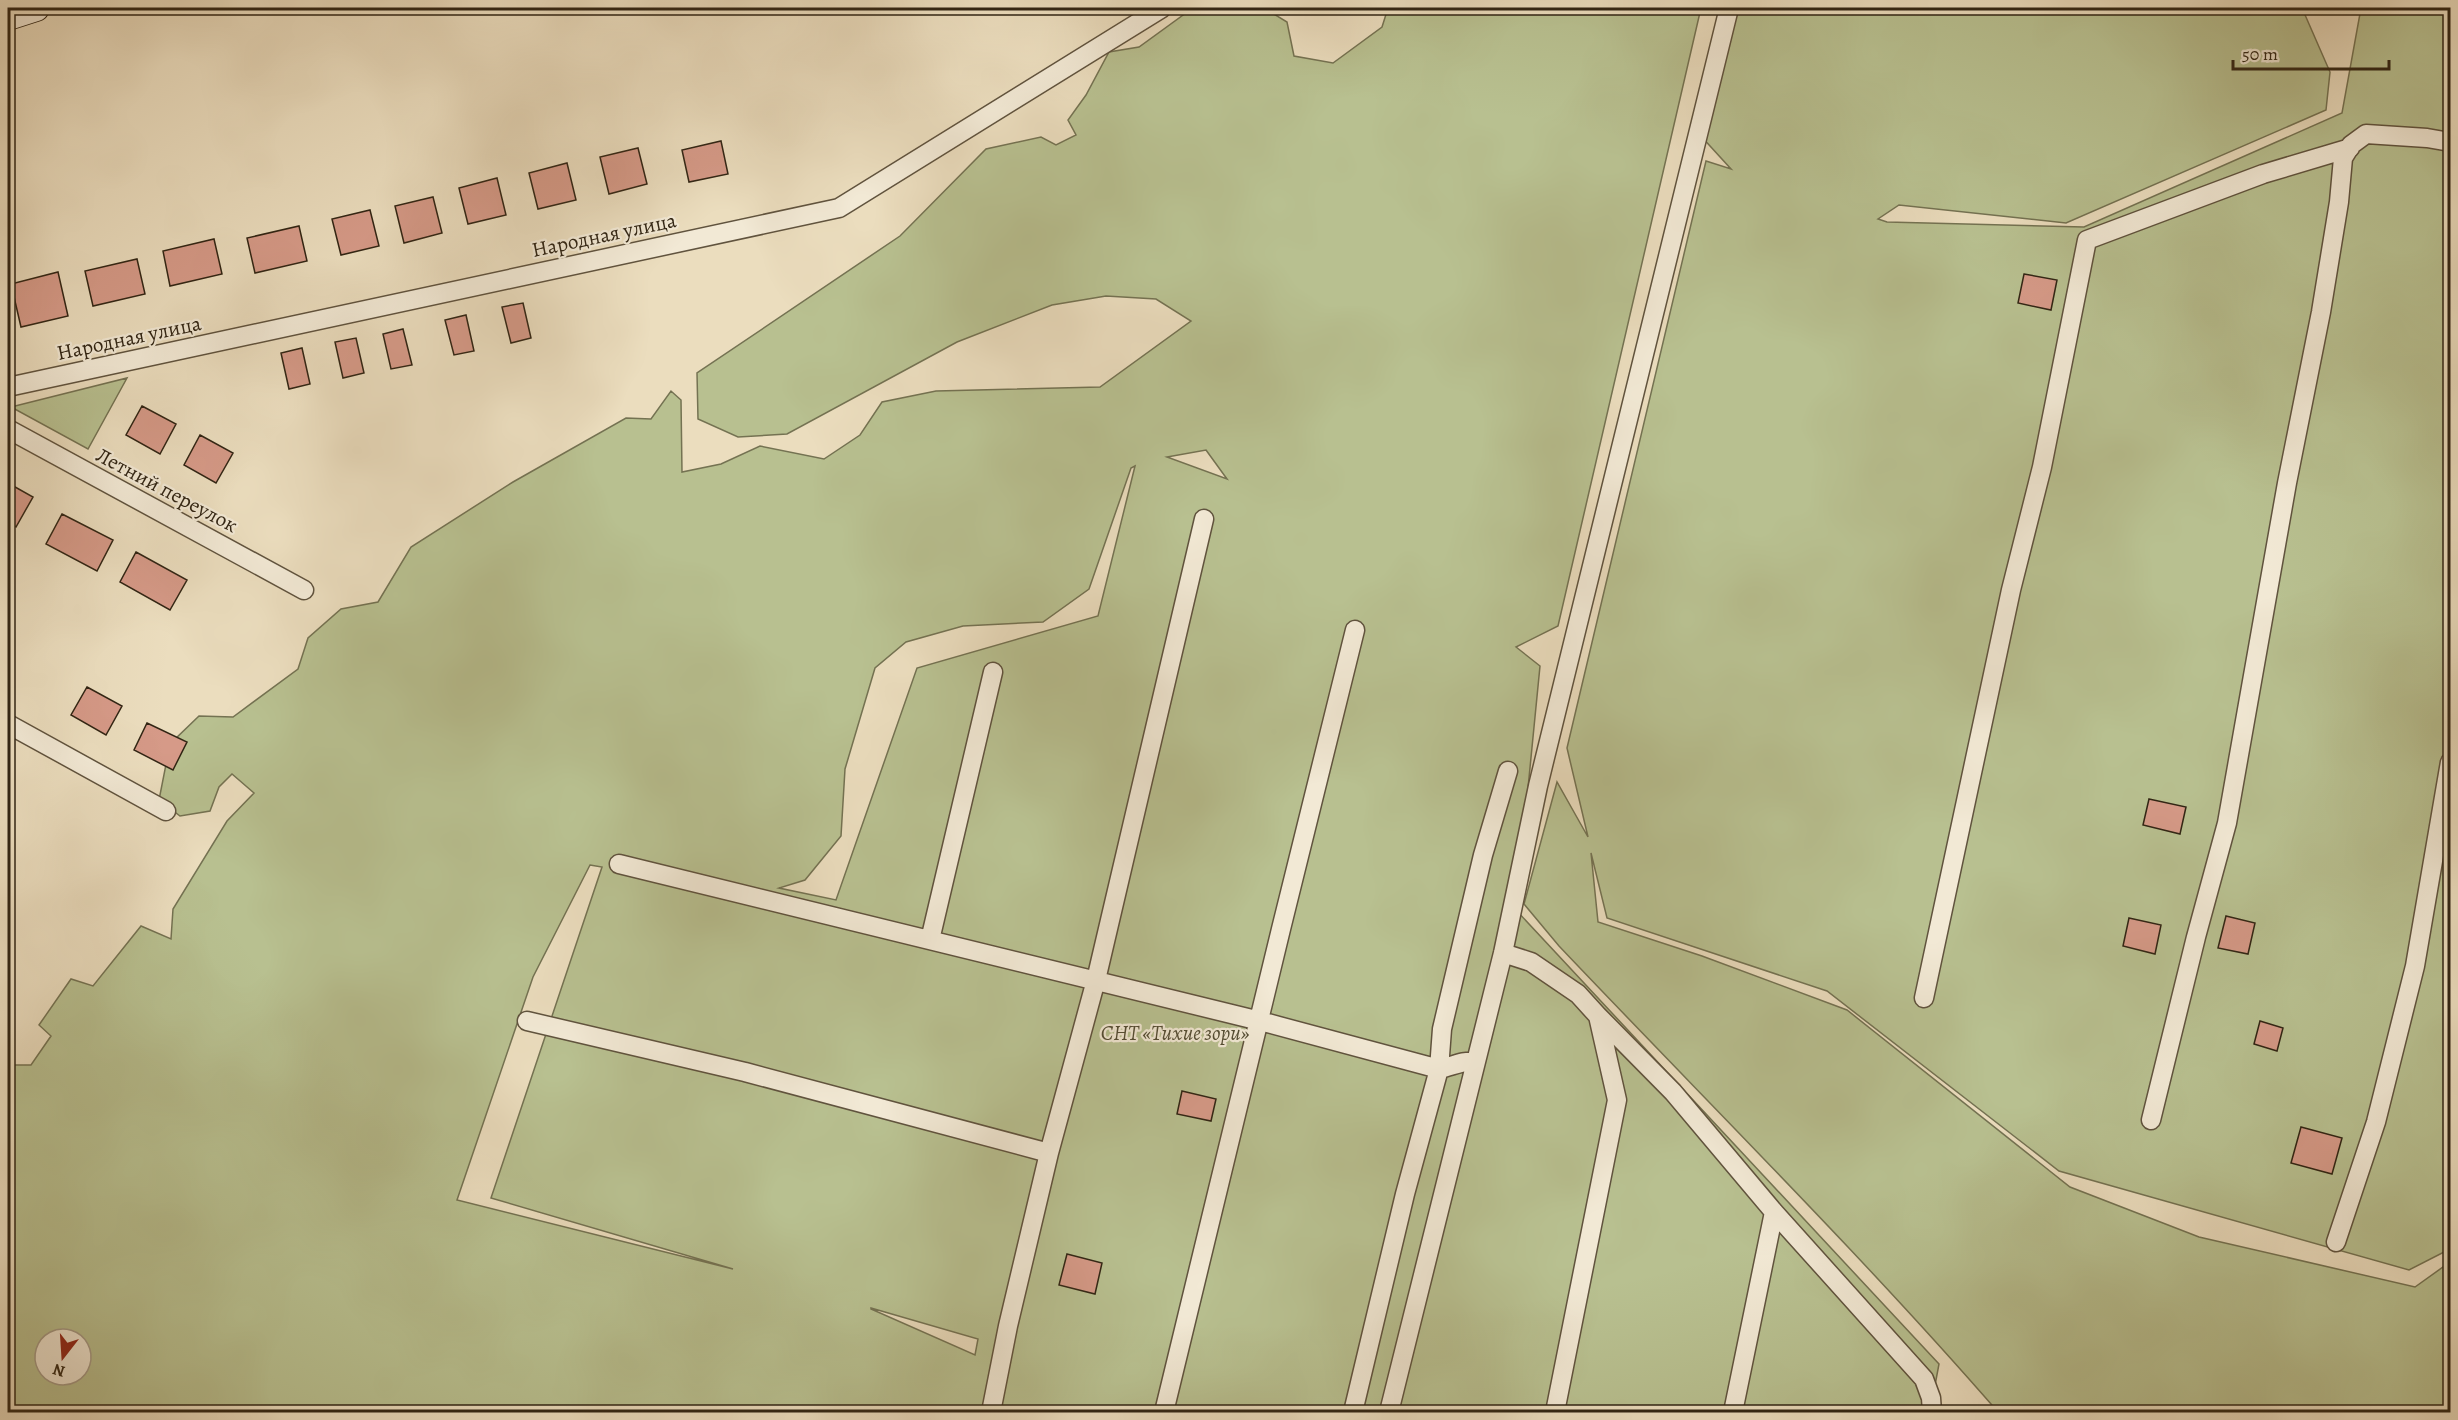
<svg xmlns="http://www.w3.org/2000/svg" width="2458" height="1420" viewBox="0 0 2458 1420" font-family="Alegreya,serif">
	<rect width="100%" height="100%" fill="#ebddbe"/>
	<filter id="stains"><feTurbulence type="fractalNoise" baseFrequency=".00333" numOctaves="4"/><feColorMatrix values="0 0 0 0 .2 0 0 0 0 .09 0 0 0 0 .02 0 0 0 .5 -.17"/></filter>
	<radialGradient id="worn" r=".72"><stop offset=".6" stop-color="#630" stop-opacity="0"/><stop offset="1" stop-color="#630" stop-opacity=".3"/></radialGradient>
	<path fill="#b8c090" stroke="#747252" stroke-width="1.5" fill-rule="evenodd" d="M1241,8H1264L1287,22L1294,56L1333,63L1382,27L1388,8H1701L1558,626L1516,647L1540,666L1516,910L1939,1364L1930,1412H8V1082L13,1065H31L51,1036L39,1025L71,979L93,986L141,926L171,939L173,909L227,821L254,793L232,774L219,787L210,811L180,816L159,800L170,744L199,716L233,717L298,669L308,638L341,609L378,602L411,547L513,482L626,418L651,419L671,391L681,400L682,472L721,464L760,446L824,459L860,435L882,402L936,391L1100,387L1191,321L1156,299L1106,296L1052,305L957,342L787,434L738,437L698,419L697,373L900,236L986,149L1041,137L1056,145L1076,135L1068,120L1086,95L1109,52L1139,47L1186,13ZM1206,450L1227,479L1167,457ZM1135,466L1098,616L917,668L836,900L779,888L805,880L841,836L845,769L875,668L906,642L963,626L1043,622L1089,589L1131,468ZM590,865L602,867L491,1198L733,1269L457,1200L533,977ZM871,1308L978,1339L975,1355L871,1309ZM45,1339H81V1375H45Z
		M1735,8H2302L2330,72L2326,110L2066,223L1899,205L1878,219L1887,222L2084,227L2342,113L2361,8H2450V1249L2409,1270L2059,1171L1827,991L1607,918L1591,853L1598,922L1702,956L1847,1010L2070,1187L2199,1237L2415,1287L2450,1262V1412H1998C1858,1251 1706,1101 1559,946L1524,904L1557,782L1588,837L1567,748L1706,161L1731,169L1700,135Z
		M127,378L88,449L11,407Z"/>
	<path fill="#d69a88" stroke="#312514" stroke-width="1.5" d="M721,141L728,174L689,182L682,150Z
		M638,148L647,184L609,194L600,157Z
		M567,163L576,200L538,209L529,173Z
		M497,178L506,215L468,224L459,188Z
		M433,197L442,233L404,243L395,206Z
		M370,210L379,246L341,255L332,219Z
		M299,226L307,261L255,273L247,238Z
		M214,239L222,274L170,286L163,251Z
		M137,259L145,294L93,306L85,271Z
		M58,272L68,316L21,327L11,284Z
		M2024,274L2057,280L2051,310L2018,303Z
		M523,303L531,338L511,343L502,307Z
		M466,315L474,351L454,355L445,320Z
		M403,329L412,365L391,369L383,334Z
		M356,338L364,373L343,378L335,342Z
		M302,348L310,384L289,389L281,353Z
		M142,406L176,424L160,454L126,435Z
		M200,435L233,453L216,483L184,465Z
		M8,483L33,497L16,527L8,522Z
		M62,514L113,540L97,571L46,544Z
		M136,552L187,580L170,610L120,582Z
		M87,687L122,706L106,735L71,715Z
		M147,723L187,742L173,770L134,750Z
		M2149,799L2186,807L2180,834L2143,825Z
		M2226,916L2255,923L2248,954L2218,948Z
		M2129,918L2161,925L2155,954L2123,946Z
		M2260,1021L2283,1028L2277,1051L2254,1044Z
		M1182,1091L1216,1099L1211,1121L1177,1114Z
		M2301,1127L2342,1138L2332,1174L2291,1163Z
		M1067,1254L1102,1263L1095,1294L1059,1285Z"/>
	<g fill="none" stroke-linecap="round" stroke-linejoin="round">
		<defs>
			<path id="street" d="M8,387L839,208L1162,8
				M8,429L304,590
				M8,724L166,811
				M619,864L1260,1021L1439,1069C1451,1067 1463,1060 1474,1062
				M930,940L993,672
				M1503,953L1531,962L1578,994L1598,1016L1617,1100L1555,1412
				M1924,998L2011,590L2042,467L2087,240L2263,174L2350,148
				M1598,1016L1673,1092L1774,1212L1924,1379L1931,1398L1932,1412
				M527,1021L745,1072L1049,1153
				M2151,1120L2196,937L2227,823L2287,483L2321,312L2339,202L2343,158L2351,145L2366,134L2427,138L2450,142
				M2336,1242L2376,1122L2415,966L2450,762
				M991,1412L1008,1326L1049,1153L1096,980L1204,519
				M1164,1412C1228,1152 1289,890 1355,630
				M1353,1412L1405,1194L1439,1069L1442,1029L1483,855L1508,771
				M1389,1412L1503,953L1538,786L1729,8
				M1733,1412L1774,1212"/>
			<path id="secondary" d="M8,17L36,8"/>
		</defs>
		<use href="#street" stroke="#60533e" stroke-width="21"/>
		<use href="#secondary" stroke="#312514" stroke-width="28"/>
		<use href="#street" stroke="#f2e9d5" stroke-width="18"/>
		<use href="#secondary" stroke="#f2e9d5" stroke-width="26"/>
	</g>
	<g text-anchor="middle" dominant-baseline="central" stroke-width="4.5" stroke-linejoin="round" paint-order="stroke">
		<g font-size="21" fill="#312514" stroke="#f2e9d5">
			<text transform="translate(604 235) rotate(-12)">Народная улица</text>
			<text transform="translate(129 338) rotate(-12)">Народная улица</text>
			<text transform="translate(167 490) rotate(28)">Летний переулок</text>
		</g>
		<g font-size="21" font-style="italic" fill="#534c33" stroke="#f2e9d5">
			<text x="1175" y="1033">СНТ «Тихие зори»</text>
		</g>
	</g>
	<rect width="2458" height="1420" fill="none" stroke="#ebddbe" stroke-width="30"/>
	<rect x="9" y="9" width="2440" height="1402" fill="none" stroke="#312514" stroke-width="3"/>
	<rect x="15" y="15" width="2428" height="1390" fill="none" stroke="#312514" stroke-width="1.5"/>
	<g transform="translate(63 1357) rotate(197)"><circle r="28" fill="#f2e9d5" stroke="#a59b88" stroke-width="1.5"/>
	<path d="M0-4.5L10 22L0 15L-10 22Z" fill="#8f2418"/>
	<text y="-9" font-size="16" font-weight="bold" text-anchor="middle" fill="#312514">N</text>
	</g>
	<path d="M2233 60v9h156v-9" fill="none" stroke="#312514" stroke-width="3"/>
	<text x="2242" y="60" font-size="18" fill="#312514" stroke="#f2e9d5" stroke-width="4.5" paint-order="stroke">50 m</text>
	<rect width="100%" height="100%" filter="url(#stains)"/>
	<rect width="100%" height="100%" fill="url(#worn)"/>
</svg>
